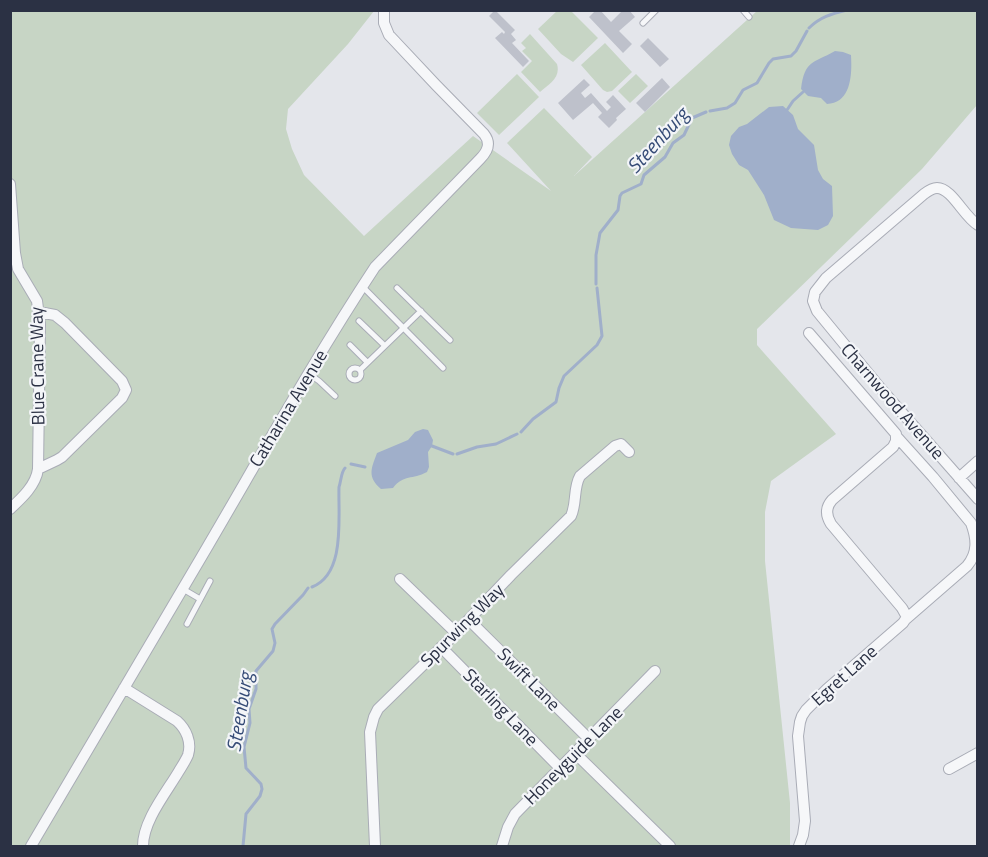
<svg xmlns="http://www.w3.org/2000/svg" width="988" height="857" viewBox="0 0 988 857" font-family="'Titillium Web',sans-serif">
	<rect width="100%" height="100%" fill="#e4e6eb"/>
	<path fill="#c7d5c5" d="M558,10L571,11L598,38L573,62L561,54L538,29Z
		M10,11H374L348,44L288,109L286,129L292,149L304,175L364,236L473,136L551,191L507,143L544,108L592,157L574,176L757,11H977V105L922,169L757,329V345L836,434L771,481L765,512V561L790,803V846H11Z
		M530,34L557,64C561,78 549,84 540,92L521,72L532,61L522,51L526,48L521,43Z
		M605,43L632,72L612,91L607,92L603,90L581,65Z
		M517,74L539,97L499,135L477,113Z
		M636,74L648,86L630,103L618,91Z"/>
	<path fill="#a0afca" d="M835,51L843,52L851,55C852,73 852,103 827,104L821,98L808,96L801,89C805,60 812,64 835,51Z
		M783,106L793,115L798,129L814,145L818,170L823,179L832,186L833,216L828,225L818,230L791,228L774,220L764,195L748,170L739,165L732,154L729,145L731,136L739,127L747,124L769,107Z
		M423,429L428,430L433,440L432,446L428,452L429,467L427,472C412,480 404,474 393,488L381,489C367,477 371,469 377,453L408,440L415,432Z"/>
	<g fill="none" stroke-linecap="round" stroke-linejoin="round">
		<path stroke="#a0afca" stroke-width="3" d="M809,28C820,17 831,14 847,10
			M787,110L793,101L803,92
			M710,111L727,108L735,103L743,90L757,83L769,63L773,59L791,56L796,51L807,31
			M596,284V255L600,233L618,210L620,196L622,193L641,184L644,175L665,157L673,143L684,135L692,118L706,112
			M521,432L533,419L556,402L559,388L564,376L597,345L602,336L597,288
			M432,446L453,454
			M457,454L477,447L496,444L517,434
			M351,464L365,467
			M312,587C346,574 338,517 339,487C341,482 341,472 345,468
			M243,846L246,814L260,796L262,789L261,784L246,768L244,747L250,723L249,709L256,689V671L273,651L275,643L272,629L275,624L303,595L308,588"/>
	</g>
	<path fill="#bec1cb" d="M495,10L515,30L511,34L516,40L512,43L529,61L523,67L495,38L502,32L504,34L505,32L489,16Z
		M596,10H600L611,22L623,10H629L635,17L619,31L632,44L623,53L589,17Z
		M648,38L669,59L660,67L640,46Z
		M662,78L670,87L645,112L636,103Z
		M584,79L590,85L581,93L585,98L591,93L607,111L611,107L606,102L613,95L626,109L616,118L617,120L609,128L598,117L602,113L593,103L573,120L558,103Z"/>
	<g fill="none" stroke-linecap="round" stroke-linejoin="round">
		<defs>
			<path id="service" d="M743,10L749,17
				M643,23L656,10
				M362,286L443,368
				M397,288L450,340
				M359,321L384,345
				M350,345L367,362
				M349 374a6 6 0 1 1 12 0a6 6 0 1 1-12 0Z
				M360,370L421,311
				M309,374L319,381L335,396
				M183,589L200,599
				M187,624L210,581"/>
			<path id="minor" d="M10,184L15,253L18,269L37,301L40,324L38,469C36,485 22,498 10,509
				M978,225C964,217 952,188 937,188C933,188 928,191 924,194L826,278L815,292L813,301L817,311L826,322L882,390L978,499
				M897,437L933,477L971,523C977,539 978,553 967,566L906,619
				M38,469L57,460L62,457L122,398L126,390L122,381L65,323L55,315L39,312
				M959,478L978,461
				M400,579L456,633
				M469,620L589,739
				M441,647L560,768
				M124,688L177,721C186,729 192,742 188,755C186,760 182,766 179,771C166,793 143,821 143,846
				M575,753L670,846
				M949,769L978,753
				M31,846C88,750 145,653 202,556C259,459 313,361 375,267L480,159C488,151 491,143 484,134L436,85L389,35L384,23V10
				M375,846L370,732L374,717L378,709L456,633L511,575L571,516C577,503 573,488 580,476L615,446L621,444L629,452
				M502,846L508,827L515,814L655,671
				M799,846L803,835L805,821L798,736L800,722L802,716L806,710L827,689L903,623L907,617L902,608L831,524C826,516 825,508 832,500L893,447L896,441V434L809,333"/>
		</defs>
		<use href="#service" stroke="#a9acb6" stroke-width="7"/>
		<use href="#minor" stroke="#a9acb6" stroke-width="12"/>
		<use href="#service" stroke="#f6f7f9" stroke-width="5"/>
		<use href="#minor" stroke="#f6f7f9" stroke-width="10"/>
	</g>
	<g text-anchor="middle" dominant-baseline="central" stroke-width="4.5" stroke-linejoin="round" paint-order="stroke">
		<g font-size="18" fill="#2b3144" stroke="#f3f5f8">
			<text transform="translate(37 366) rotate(-91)">Blue Crane Way</text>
			<text transform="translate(893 401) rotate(49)">Charnwood Avenue</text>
			<text transform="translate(288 408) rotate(-59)">Catharina Avenue</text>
			<text transform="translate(462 625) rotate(-45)">Spurwing Way</text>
			<text transform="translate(844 675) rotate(-42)">Egret Lane</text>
			<text transform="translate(529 679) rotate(45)">Swift Lane</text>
			<text transform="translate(501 707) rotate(46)">Starling Lane</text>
			<text transform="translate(573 755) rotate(-45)">Honeyguide Lane</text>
		</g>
		<g font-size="20" font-style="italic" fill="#364c77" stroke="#f3f5f8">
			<text transform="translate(657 140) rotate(-48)">Steenburg</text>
			<text transform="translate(239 712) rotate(-81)">Steenburg</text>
		</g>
	</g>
	<rect width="988" height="857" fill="none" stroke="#2b3144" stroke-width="24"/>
</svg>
